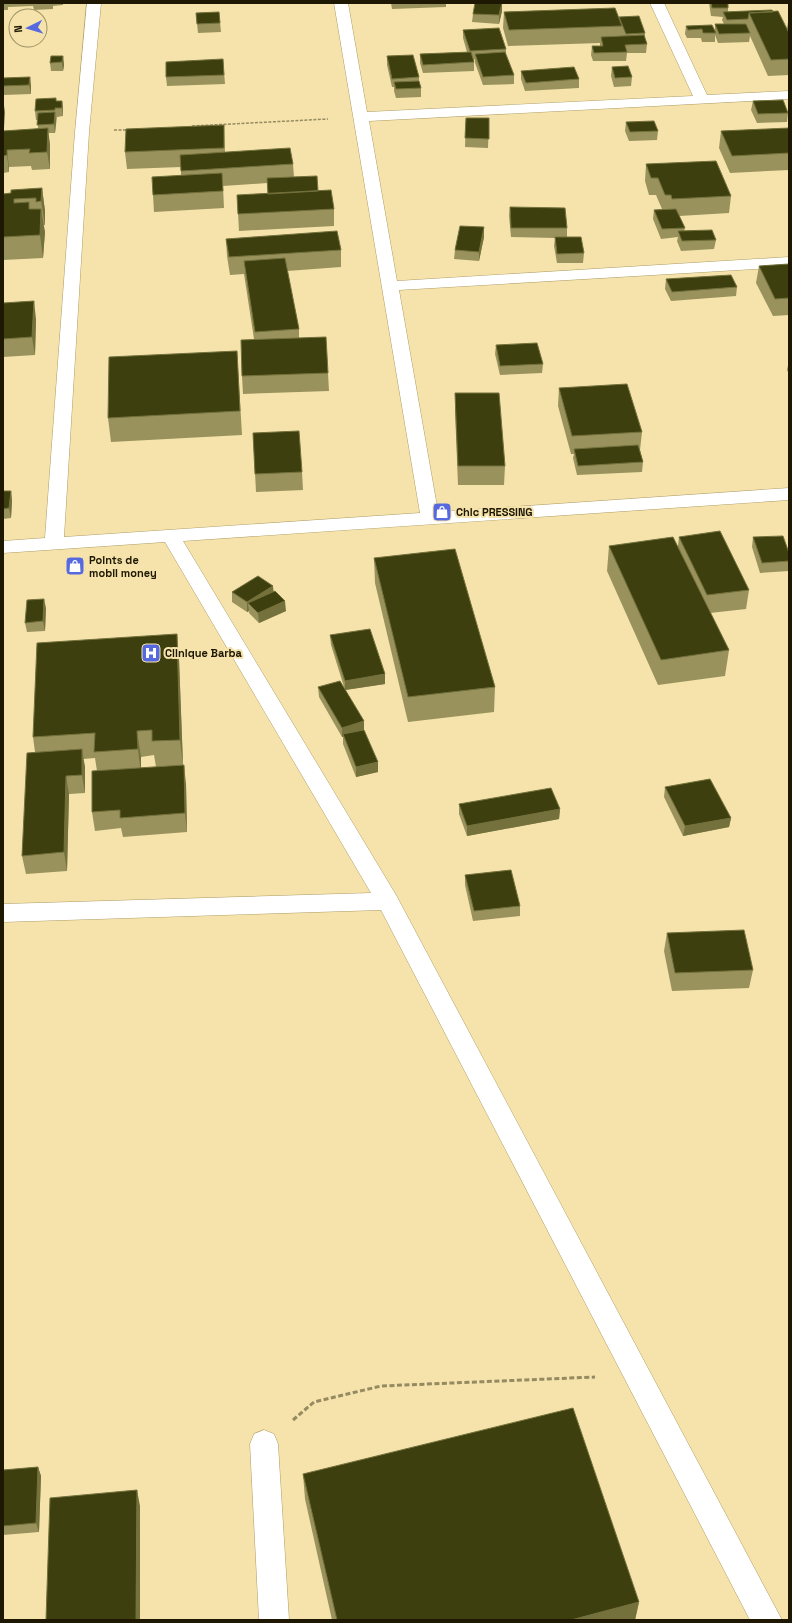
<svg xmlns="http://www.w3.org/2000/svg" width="792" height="1623" viewBox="0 0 792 1623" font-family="'Space Grotesk',sans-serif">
	<rect width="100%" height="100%" fill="#f5e3ab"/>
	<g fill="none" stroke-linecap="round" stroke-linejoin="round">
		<defs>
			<path id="street" d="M87,3H101L89,132L64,537L420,513L334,3H348L367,112L693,96L650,3H664L707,95L789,91V99L369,121L397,281L789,257V267L399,290L438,512L789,488V500L183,541L396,895L782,1620H750L381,910L3,922V904L371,893L165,542L3,553V541L45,538L75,132Z
				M264,1430L274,1434L278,1444L289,1620H259L250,1444L254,1434Z"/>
		</defs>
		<use href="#street" stroke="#ae9d67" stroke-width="1"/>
		<path stroke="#968a61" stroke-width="1.5" stroke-dasharray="3 1.5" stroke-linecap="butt" d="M192,126L328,119
			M114,130H129"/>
		<path stroke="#968a61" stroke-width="3" stroke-dasharray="5 2.5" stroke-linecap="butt" d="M293,1420L314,1402L381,1386L595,1377"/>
		<use href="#street" fill="#fff" fill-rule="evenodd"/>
	</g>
	<path fill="#99925c" d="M3,3H63V5L53,6V9L34,10L33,6L8,7V10H3Z
		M391,3H446V7L392,9Z
		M502,3V11L499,24L472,22L473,14Z
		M709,3H728V12L772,10L787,28L788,22H789V75L768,76L750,36L749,42L718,43L715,35V42H702L701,38H687L685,34L686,26L715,31V24H724L722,20L723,17L711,16Z
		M219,12L221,32L198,33L196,13Z
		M504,12L619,19V17L645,33V38L647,44L646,53H627L626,61H593L591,55L592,46H600V43L508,46L503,28Z
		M463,30L506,49V54L514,75V84L483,85L475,63V59L474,60V71L423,73L420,63V54L467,52L463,38Z
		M63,56L64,65L63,71H51L50,63Z
		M387,56L419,77V83L421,88V97L396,98L394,91V87H392L387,65Z
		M223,59L225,84L167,86L166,77Z
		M612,67L632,77L631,86L614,87L611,76Z
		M521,71L579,79V88L525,91L521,79Z
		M30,77L31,86V94L3,95V78Z
		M57,101H62L63,110V116L57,117L55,133H48L50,145V169L32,170L31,166L9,167V172L3,173V131L38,129V120H36L35,111Z
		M753,101L788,113L787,122L757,123L751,110Z
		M466,118H489L488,148L465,147Z
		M626,122L658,131L657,140L629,141L625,131Z
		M224,125L225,152L293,164L294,177L318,191L334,209V226L239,231L237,195L268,194L267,183L223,186L224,208L154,212L153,195L181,175V167L127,169L125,152Z
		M789,128V170L730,173L719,148L721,131Z
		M646,164L731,196L729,213L679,216L685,228L684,231L716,240L714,249L681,251L677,241L678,237L661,239L653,219L654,210L662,209L656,195H649L645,181Z
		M42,188L45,211V225H43L45,232L43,258L3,260V194L11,193Z
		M510,207L567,228V237L584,253L583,263H557L554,246L555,238L511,237L509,216Z
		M484,227V237L479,261L454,259L455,250Z
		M226,239L341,250V267L287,271L299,329V338L328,373L329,391L243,394L242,376L254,339L244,274L230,275L227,256Z
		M789,264V315L773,316L756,283L759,266Z
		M666,279L737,287L736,296L671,301L665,289Z
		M3,303L36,319L35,355L3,357Z
		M496,345L543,364L542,373L500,375L495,354Z
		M237,351L242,435L111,442L108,418Z
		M789,361V374L787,370Z
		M559,388L642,432L640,450L643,462L642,472L577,475L573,458L574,454H571L558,406Z
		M455,393L505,466L504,485H458L455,411Z
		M253,433L302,472L303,490L256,492Z
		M3,491H11L12,501L11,518L3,519Z
		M679,537L749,590L746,609L710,613L729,650L725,676L658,685L607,571L609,546H678Z
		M753,537L789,553V571L760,573L752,547Z
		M374,558L495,687L494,712L408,722L375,583Z
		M232,592H273L286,611L259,623L249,613V611L247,612L232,602Z
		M46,608L45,631L27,632L25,623Z
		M330,635L385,684L345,690L364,721V730L378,772L356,777L343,744V737H342L319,697L318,687L345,690L331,645Z
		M179,659L183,765L156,767L154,755L141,757V768L186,784L187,832L123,837L121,828L95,831L92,812L97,771L95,758L83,759L85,767V793L69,794L67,871L26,874L22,856L35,752L33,737Z
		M665,787L731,818L729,827L683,836L664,797Z
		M459,804L560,809L559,819L467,836L459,814Z
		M465,875L520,906V916L473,921L465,885Z
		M667,933L753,970L749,988L672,991L664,951Z
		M38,1467L41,1476L39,1532L3,1535V1470Z
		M303,1474L639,1602L635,1620H332L305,1499Z"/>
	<path fill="#74713d" d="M502,3V11L499,24V15Z
		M63,56L64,65L63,71L62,62Z
		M30,77L31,86V94L29,85Z
		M3,99L5,112L4,128L3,122Z
		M62,101L63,110V116L62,108Z
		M55,112L56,121L55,133L54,124Z
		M48,128L50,145V169L47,152Z
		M7,150L9,167V172L7,155Z
		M42,188L45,211V225L41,201Z
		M41,209L45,232L43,258L40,235Z
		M484,227V237L479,261V252Z
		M34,301L36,319L35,355L32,337Z
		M11,491L12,501L11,518L9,508Z
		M273,586L274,596L248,603L249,611L247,612V602Z
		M44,599L46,608L45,631L43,621Z
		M285,601L286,611L259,623L258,613Z
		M177,634L179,659L183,765L180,740Z
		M385,674V684L345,690V681Z
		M364,721V731L343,734V737H342V728Z
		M137,731L141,757V774L138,749Z
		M82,749L85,767V793L82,775Z
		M378,762V772L356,777V767Z
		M184,765L186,784L187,832L185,813Z
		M66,776L69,794L67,871L64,852Z
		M560,809L559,819L467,836V826Z
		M731,818L729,827L683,836L685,826Z
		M38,1467L41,1476L39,1532L36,1523Z
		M137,1490L140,1506V1620H136Z
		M639,1602L635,1620H571Z"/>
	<path fill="#3d400e" stroke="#74713d" d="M475,3H502L499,15L473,14Z
		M711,3H728V8H712Z
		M615,8L622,26L509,30L504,12Z
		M772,10L773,12L749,13L748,19L727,20L723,12Z
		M778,11L789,33V59L771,60L749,13Z
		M219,12L220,23L197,24L196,13Z
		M639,16L645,33L626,34L619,17Z
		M715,24H746L750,33L719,34Z
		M712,25L716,33H703L702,29L688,30L686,26Z
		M499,28L506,49L470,51L463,30Z
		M644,35L647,44L625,45L627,52L594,53L592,46H603L601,37Z
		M471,52L474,62L423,65L420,54Z
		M505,52L514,75L483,77L475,54Z
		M413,55L419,77L392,79L387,56Z
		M51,56H63L62,62L50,63Z
		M223,59L224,75L166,77V62Z
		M628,66L632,77L615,78L612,67Z
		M574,67L579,79L526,83L521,71Z
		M30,77L29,85L3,86V78Z
		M419,81L421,88L396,89L394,82Z
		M56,98V101H62V108H55V110L35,111L36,99Z
		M783,100L788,113L758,114L753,101Z
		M55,112L54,124L37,125L38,113Z
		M466,118H489V139L465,138Z
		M654,121L658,131L630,132L626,122Z
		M224,125V148L125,152L126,129Z
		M48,128L47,152L29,153L30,149L7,150V155L3,156V131Z
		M789,128V153L732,156L721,131Z
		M290,148L293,164L181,171L180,155Z
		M716,161L731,196L672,199L671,195H665L658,178H651L646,164Z
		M222,173L223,191L153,195L152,177Z
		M317,176L318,191L268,194L267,178Z
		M42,188L41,201L36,202V198L14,199V203L29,202V209H41L40,235L3,237V194L11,193V190Z
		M331,190L334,209L238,214L237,195Z
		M510,207L565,208L567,228H511Z
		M676,209L685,228L662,229L654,210Z
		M460,226L484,227L479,252L455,250Z
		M712,230L716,240L682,241L678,231Z
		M337,231L341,250L229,257L226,239Z
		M555,237H581L584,253L557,254Z
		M285,258L299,329L255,332L244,261Z
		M789,264V298L775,299L759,266Z
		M731,275L737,287L672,292L666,279Z
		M34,301L32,337L3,339V303Z
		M326,337L328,373L242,376L241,340Z
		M537,343L543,364L500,366L496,345Z
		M237,351L240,411L108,418L109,357Z
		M627,384L642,432L572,436L559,388Z
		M455,393H499L505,466H458Z
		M299,431L302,472L255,474L253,433Z
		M638,445L643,462L578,466L574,449Z
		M3,491H11L9,508L3,509Z
		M720,531L749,590L707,595L679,537Z
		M783,536L789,553V561L762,563L753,537Z
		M673,537L729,650L661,660L609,546Z
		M455,549L495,687L408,697L374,558Z
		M258,576L273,586L247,602L232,592Z
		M275,591L285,601L258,613L248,603Z
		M44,599L43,621L25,623L27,600Z
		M370,629L385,674L345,681L330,635Z
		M177,634L180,740L152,741V730L137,731L138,749L94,752L95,733L33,737L37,643Z
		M340,681L364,721L342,728L318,687Z
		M364,730L378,762L356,767L343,734Z
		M82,749V775L66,776L64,852L22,856L27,753Z
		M184,765L185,813L120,818V810L92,812V771Z
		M710,779L731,818L685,826L665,787Z
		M551,788L560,809L467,826L459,804Z
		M511,870L520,906L474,911L465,875Z
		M744,930L753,970L675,973L667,933Z
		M573,1408L639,1602L571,1620H337L303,1474Z
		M38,1467L36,1523L3,1526V1470Z
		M137,1490L136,1620H46L50,1498Z"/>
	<defs>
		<symbol id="shop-square" viewBox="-11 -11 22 22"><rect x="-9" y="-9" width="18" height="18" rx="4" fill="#5669df" stroke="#f5e3ab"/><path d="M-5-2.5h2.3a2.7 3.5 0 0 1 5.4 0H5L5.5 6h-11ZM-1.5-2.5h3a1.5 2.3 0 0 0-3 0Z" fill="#fff"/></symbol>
		<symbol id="hospital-square" viewBox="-11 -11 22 22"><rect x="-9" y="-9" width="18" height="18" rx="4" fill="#5669df" stroke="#f5e3ab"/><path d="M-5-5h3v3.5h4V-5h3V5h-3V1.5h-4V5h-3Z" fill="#fff"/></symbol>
	</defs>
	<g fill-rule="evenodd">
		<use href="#shop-square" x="431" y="501" width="22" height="22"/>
		<use href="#shop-square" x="64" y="555" width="22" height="22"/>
		<use href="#hospital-square" x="140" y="642" width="22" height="22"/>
	</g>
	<g text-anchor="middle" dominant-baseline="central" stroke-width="4" stroke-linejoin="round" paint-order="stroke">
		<g font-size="11" font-weight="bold" fill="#1e1803" stroke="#f5e3ab" text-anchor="start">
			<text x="456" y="512">Chic PRESSING</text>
			<text x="89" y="560">Points de<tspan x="89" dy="13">mobil money</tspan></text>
			<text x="165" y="653">Clinique Barba</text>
		</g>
	</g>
	<rect width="792" height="1623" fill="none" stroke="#1e1803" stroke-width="8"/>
	<g transform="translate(28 28) rotate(265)"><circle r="19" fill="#f5e3ab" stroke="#9f9268"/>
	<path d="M0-3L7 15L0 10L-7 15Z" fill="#5669df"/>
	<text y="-6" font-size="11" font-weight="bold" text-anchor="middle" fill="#1e1803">N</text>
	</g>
</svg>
